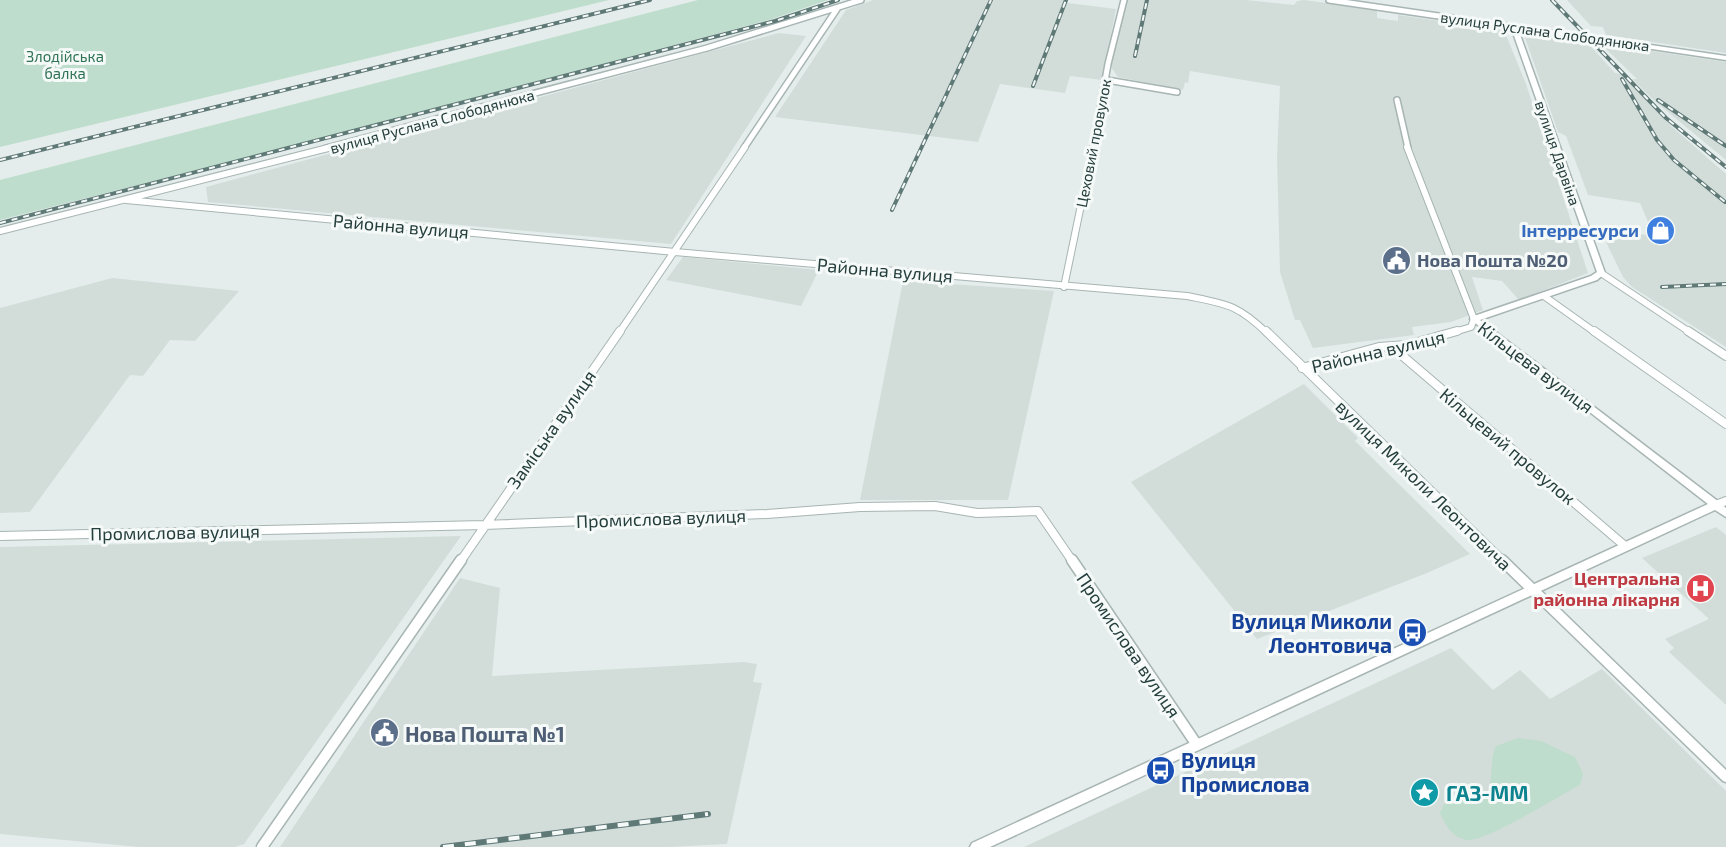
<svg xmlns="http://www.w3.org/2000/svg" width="1726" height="847" viewBox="0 0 1726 847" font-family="'Exo 2',sans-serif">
	<rect width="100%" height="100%" fill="#e4edeb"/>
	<path fill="#d2ddda" d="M873,0H1068V3L1116,9L1102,80L1070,76L1065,93L1000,84L978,142L775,117L846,10Z
		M1126,0H1246L1294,5L1297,1L1304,0L1377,10V18L1398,21V15L1504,30L1526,84L1588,273L1519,300L1502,281L1472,277L1483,310L1451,322L1412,327L1414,335L1313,348L1300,320H1295L1280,272L1277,158L1280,86L1190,71L1188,83L1185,82L1183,90L1118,77L1111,67Z
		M1567,0H1726V53L1606,35L1603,27L1591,26Z
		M1523,32L1585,40L1615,73L1621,74L1670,125L1726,174V347L1632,287L1623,277L1603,236L1615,238L1612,230L1654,236L1640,203L1588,195L1566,136L1558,132Z
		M779,33L806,36L671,244L208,202L206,187Z
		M1604,44L1726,62V160L1657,103L1632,79H1637L1603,46Z
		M683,257L736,262L819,270L801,306L666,280Z
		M112,278L239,291L195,341L170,340L143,376L130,375L30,512L0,513V308Z
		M903,281L1054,291L1008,500H860Z
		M1304,384L1358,438L1355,441L1470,554L1427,573L1257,639L1131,482Z
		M1716,527L1726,535V705L1669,652L1674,648L1665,639L1709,619L1642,558Z
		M461,536L244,844L235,847H139L0,834V547Z
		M460,578L500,588L492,676L744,662L757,664L753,682L762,683L727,844L668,847H280Z
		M1451,648L1493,690L1520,670L1550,699L1602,669L1726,791V847H1024Z"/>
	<path fill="#beddcc" d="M0,0H609L0,147Z
		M698,0H828L772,19L359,129L0,220V180Z
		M1518,738L1541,741L1575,757L1583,774L1580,785C1559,796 1487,841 1468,840C1452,838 1446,826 1440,813L1447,798L1488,791C1494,776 1489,761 1496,746Z"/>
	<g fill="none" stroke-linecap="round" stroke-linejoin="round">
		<defs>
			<path id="minor-far3" d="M1329,0L1514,27
				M1107,80L1177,92
				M1397,100L1408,148
				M326,148L707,48L861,0
				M744,148L837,9
				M1093,148L1108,64L1124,0"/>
			<path id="minor-far2" d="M1407,147L1474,319L1471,327L1451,333
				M126,200L675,252L1187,296C1226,304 1237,304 1267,333
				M0,231L332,147
				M1601,273L1691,333
				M1064,287L1093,147
				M1544,296L1596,333
				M619,333L745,147"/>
			<path id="minor-far1" d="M1266,331L1504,562
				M1594,331L1726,424
				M1688,331L1726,356
				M1391,346L1625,546
				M1302,368L1379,347L1407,345L1457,331
				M1716,505L1726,501
				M0,536L484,525L767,514L860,507L935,506L977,513L1038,511L1073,562
				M460,562L620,331"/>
			<path id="minor" d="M1072,560L1197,745
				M1502,560L1726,777
				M262,847L461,560"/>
			<path id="tertiary" d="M1514,25L1726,56V60L1518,29L1605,273L1597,280L1480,320L1719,502L1726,508V517L1715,510L990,847H970L972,843L1708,504L1470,319L1471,317L1591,276L1597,272L1511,27Z"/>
		</defs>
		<use href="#minor-far3" stroke="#a7b5b3" stroke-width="8"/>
		<use href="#minor-far2" stroke="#a7b5b3" stroke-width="8"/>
		<use href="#minor-far1" stroke="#a7b5b3" stroke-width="10"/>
		<use href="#minor" stroke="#a7b5b3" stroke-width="13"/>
		<use href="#tertiary" stroke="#a7b5b3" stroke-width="3"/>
		<use href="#minor-far3" stroke="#fff" stroke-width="5"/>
		<use href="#minor-far2" stroke="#fff" stroke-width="6"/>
		<use href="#minor-far1" stroke="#fff" stroke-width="8"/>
		<use href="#minor" stroke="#fff" stroke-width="10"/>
		<use href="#tertiary" fill="#fff" fill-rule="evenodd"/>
		<defs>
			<path id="rail-far1" d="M1552,0L1666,118L1726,167
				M1135,56L1147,0
				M1622,79L1657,140L1674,160L1725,202
				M1033,86L1066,0
				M1658,100L1726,146
				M0,160L650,0
				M892,210L991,0
				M0,223L775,21L838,0
				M1662,287L1726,284"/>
			<path id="rail" d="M443,847L708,814"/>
		</defs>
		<use href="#rail-far1" stroke="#5f7977" stroke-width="4"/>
		<use href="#rail" stroke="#5f7977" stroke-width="6"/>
		<use href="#rail-far1" stroke="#f5f9f8" stroke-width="2" stroke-dasharray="6" stroke-linecap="butt"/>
		<use href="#rail" stroke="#f5f9f8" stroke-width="4" stroke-dasharray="11" stroke-linecap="butt"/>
	</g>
	<defs>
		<symbol id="shop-disc" viewBox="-11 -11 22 22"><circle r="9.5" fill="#3f7fe0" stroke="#f5f9f8"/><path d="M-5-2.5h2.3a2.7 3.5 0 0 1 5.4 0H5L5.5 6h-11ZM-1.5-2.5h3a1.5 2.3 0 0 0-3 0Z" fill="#fff"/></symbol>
		<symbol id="civic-disc" viewBox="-11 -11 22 22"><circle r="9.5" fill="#5c6f8a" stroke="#f5f9f8"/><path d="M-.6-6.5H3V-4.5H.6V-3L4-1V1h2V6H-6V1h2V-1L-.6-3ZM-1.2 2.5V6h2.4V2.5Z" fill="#fff"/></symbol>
		<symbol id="hospital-disc" viewBox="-11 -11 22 22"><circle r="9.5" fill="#e0444e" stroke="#f5f9f8"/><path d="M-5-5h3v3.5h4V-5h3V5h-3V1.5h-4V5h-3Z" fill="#fff"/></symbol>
		<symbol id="bus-disc" viewBox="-11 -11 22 22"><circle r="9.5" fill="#1a4fb4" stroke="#f5f9f8"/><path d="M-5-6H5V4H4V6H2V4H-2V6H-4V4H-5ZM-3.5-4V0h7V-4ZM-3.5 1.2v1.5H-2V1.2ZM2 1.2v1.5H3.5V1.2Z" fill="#fff"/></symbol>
		<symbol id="sight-disc" viewBox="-11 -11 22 22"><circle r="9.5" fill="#0f9aa8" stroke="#f5f9f8"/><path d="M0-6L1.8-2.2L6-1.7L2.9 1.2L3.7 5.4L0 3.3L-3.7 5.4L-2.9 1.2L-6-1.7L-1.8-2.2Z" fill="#fff"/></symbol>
	</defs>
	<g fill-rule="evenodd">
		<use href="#shop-disc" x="1644" y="214" width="33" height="33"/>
		<use href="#civic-disc" x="1380" y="244" width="33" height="33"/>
		<use href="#hospital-disc" x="1684" y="572" width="33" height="33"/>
		<use href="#bus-disc" x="1396" y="616" width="33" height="33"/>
		<use href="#civic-disc" x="368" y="716" width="33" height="33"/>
		<use href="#bus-disc" x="1144" y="754" width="33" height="33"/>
		<use href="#sight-disc" x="1408" y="776" width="33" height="33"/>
	</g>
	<g text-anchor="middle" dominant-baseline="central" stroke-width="6" stroke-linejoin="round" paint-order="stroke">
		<g font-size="15" fill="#243e3c" stroke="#f5f9f8">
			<text transform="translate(1545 31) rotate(8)">вулиця Руслана Слободянюка</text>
			<text transform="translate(432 121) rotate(-15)">вулиця Руслана Слободянюка</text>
			<text transform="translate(1093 143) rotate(-79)">Цеховий провулок</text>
			<text transform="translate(1558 153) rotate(71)">вулиця Дарвіна</text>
		</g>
		<g font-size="15" fill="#307456" stroke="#f5f9f8">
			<text x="65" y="56">Злодійська<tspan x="65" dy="17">балка</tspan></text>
		</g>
		<g font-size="18" fill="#243e3c" stroke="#f5f9f8">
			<text transform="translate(401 226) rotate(5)">Районна вулиця</text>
			<text transform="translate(885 270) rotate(5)">Районна вулиця</text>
			<text transform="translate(1378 351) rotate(-13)">Районна вулиця</text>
			<text transform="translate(1536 367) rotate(37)">Кільцева вулиця</text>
			<text transform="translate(551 429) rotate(-55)">Заміська вулиця</text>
			<text transform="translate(1508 446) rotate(40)">Кільцевий провулок</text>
			<text transform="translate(1424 485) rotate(44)">вулиця Миколи Леонтовича</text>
			<text transform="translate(661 518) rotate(-2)">Промислова вулиця</text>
			<text transform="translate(175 532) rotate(-1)">Промислова вулиця</text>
			<text transform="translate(1129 645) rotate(56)">Промислова вулиця</text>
		</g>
		<g font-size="18" font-weight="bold" fill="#366cbe" stroke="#f5f9f8" text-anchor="end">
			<text x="1639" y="230">Інтерресурси</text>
		</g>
		<g font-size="18" font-weight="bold" fill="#4e5e75" stroke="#f5f9f8" text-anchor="start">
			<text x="1417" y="260">Нова Пошта №20</text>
		</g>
		<g font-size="18" font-weight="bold" fill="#be3a42" stroke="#f5f9f8" text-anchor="end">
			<text x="1680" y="578">Центральна<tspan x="1680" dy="21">районна лікарня</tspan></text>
		</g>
		<g font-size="21" font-weight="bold" fill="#164399" stroke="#f5f9f8" text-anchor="end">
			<text x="1392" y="620">Вулиця Миколи<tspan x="1392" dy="24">Леонтовича</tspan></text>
			<text x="1181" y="759" text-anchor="start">Вулиця<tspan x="1181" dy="24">Промислова</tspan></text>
		</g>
		<g font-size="21" font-weight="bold" fill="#4e5e75" stroke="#f5f9f8" text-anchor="start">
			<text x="405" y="733">Нова Пошта №1</text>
		</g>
		<g font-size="21" font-weight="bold" fill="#0d838f" stroke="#f5f9f8" text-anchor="start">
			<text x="1446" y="792">ГАЗ-ММ</text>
		</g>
	</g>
</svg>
